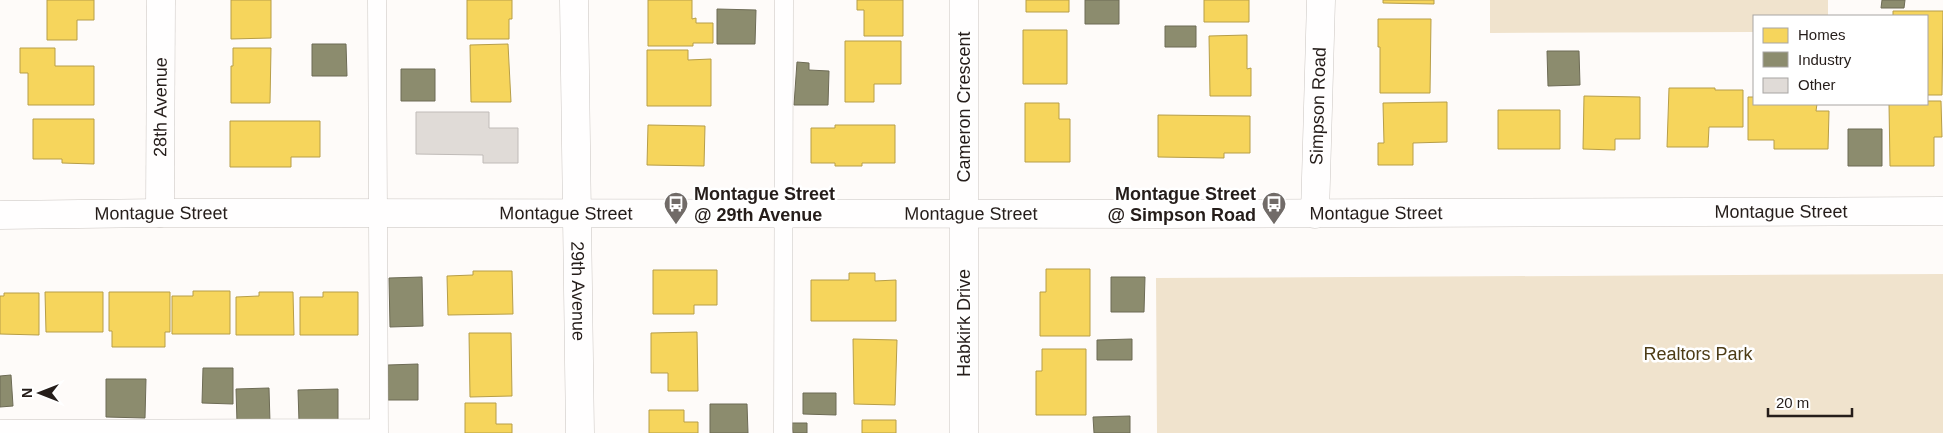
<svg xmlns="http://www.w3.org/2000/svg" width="1943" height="433" viewBox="0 0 1943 433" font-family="Arial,sans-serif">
	<rect width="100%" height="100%" fill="#fefbf9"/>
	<path fill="#f0e3cd" d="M1490,0H1828V16H1754V32L1490,33Z
		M1943,274V433H1157L1156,278Z"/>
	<path fill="#f6d55c" stroke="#b79e48" d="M47,0H94V20H77V40H47Z
		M231,0H271V38L231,39Z
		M467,0H512V19H509V39H467Z
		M648,0H692V19L696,18V23H713V43H693V46H648Z
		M857,0H903V36H864V10H857Z
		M1026,0H1069V12H1026Z
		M1204,0H1249V22H1204Z
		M1383,0H1434V4L1383,3Z
		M1893,11H1943L1942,95H1927V16H1893Z
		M1378,19H1431L1430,93H1380V47H1378Z
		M1023,30H1067V84H1023Z
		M1247,35V69L1251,68V96H1210L1209,36Z
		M845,41H901V84H874V102H845Z
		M508,44L511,102H471L470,45Z
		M20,48H55V66H94V105H28V73H20Z
		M233,48H271L270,103H231V66H233Z
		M647,50H688V60L711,59V106H647Z
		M1669,88H1715V90H1743V127H1709L1708,147H1667Z
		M1584,96L1640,97V139H1615V150L1583,149Z
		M1748,97H1754V104H1817L1816,111H1829L1828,149H1774V140H1748Z
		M1927,101H1941L1942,137H1934V166H1890L1889,104H1927Z
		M1447,102V142L1413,143V165H1378V143H1384L1383,103Z
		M1025,103H1059V119H1070V162H1025Z
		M1498,110H1560V149H1498Z
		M1158,115L1250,116V153H1224V158L1158,157Z
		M33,119H94V164L62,163V159H33Z
		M230,121H320V157H291V167H230Z
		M648,125L705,126L704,166L647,165Z
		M835,125H895V163H862V166H835V163H811V128H835Z
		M1046,269H1090V336H1040V292H1046Z
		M653,270H717V305H694V314H653Z
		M473,271H512L513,314L448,315L447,276L473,275Z
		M849,273H875V281L896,280V321H811V280H849Z
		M193,291H230V334H172V296H193Z
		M45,292H103V332H46Z
		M109,292H170V332H165V347H112V331H109Z
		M259,292H293L294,335H236V297L259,296Z
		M323,292H358V335H300V297H323Z
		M4,293H39V335L0,334V296H4Z
		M697,332L698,391H668V373H651V333Z
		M469,333H511L512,396L470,397Z
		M853,339L897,340L895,405L854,404Z
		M1042,349H1086V415H1036V371H1042Z
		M465,403H496V424H512V433H465Z
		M649,410H684V422H698V433H649Z
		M862,420H896V433H862Z"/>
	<path fill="#8c8c6e" stroke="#6d6b55" d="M1085,0H1119V24H1085Z
		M1882,0H1905L1904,8H1881Z
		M717,9L756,10L755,44H717Z
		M1165,26H1196V47H1165Z
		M312,44H346L347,76H312Z
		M1547,51H1579L1580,85L1548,86Z
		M797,62L809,63V70L829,71L828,105H794Z
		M401,69H435V101H401Z
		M1848,129H1882V166H1848Z
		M422,277L423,326L390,327L389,278Z
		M1111,277H1145L1144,312H1111Z
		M1132,339V360H1097V340Z
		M418,364V400H388V365Z
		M203,368H233V404L202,403Z
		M11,375L13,406L0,407V376Z
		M106,379H146L145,418L106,417Z
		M269,388L270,423H237L236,389Z
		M338,389V422H299L298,390Z
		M803,393H836V415L803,414Z
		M710,404H747L748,433H710Z
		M1130,416V433H1094L1093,417Z
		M792,423H807V433H793Z"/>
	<path fill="#e0dbd7" stroke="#c0bbb8" d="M416,112H489V128H518V163H483V155L416,154Z"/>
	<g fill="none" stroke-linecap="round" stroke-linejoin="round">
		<defs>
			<path id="lane" d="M377,0L379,433
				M0,429L379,428
				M783,433L784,0"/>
			<g id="street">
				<path id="s1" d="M574,0L580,433"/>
				<path d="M964,0V433"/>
				<path id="s2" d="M160,213L161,0"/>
				<path id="s3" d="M1315,214L1321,0"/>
			</g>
			<g id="secondary">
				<path id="s4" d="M0,215L160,213L1166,214L1943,211"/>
			</g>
		</defs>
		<use href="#lane" stroke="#cac5c1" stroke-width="19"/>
		<use href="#street" stroke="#cac5c1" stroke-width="29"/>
		<use href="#secondary" stroke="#cac5c1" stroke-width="29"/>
		<use href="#lane" stroke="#fffefe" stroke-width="18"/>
		<use href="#street" stroke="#fffefe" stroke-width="28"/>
		<use href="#secondary" stroke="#fffefe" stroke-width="28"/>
	</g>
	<defs>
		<symbol id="bus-pin" viewBox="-11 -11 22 30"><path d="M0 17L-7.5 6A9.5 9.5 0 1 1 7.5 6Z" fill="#716b68" stroke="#fff"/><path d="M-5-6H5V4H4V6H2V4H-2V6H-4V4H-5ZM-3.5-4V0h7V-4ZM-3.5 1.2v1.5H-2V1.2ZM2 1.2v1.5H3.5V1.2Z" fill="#fff"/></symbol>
	</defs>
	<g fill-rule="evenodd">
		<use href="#bus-pin" x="662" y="190" width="28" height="38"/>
		<use href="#bus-pin" x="1260" y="190" width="28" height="38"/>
	</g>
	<g text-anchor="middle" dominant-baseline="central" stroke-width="5" stroke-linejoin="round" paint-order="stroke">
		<g font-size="18" fill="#251d1a" stroke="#fff">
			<text stroke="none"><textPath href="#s2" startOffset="106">28th Avenue</textPath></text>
			<text transform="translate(964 107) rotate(-90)">Cameron Crescent</text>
			<text stroke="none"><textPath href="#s3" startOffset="108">Simpson Road</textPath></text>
			<text stroke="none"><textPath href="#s4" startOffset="1781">Montague Street</textPath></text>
			<text stroke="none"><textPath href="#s4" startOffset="566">Montague Street</textPath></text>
			<text stroke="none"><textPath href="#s4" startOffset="1376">Montague Street</textPath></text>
			<text stroke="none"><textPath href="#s4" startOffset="161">Montague Street</textPath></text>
			<text stroke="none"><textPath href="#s4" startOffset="971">Montague Street</textPath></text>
			<text stroke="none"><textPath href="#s1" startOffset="291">29th Avenue</textPath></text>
			<text transform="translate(964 323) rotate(-90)">Habkirk Drive</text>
		</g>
		<g font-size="18" font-weight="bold" fill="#251d1a" stroke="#fff" text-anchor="start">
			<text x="694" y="194">Montague Street<tspan x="694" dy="21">@ 29th Avenue</tspan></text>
			<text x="1256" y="194" text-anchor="end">Montague Street<tspan x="1256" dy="21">@ Simpson Road</tspan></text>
		</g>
		<g font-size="18" fill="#4d3c16" stroke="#fff">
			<text x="1698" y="354">Realtors Park</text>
		</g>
	</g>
	<rect x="1753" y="15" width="175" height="90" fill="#ffffff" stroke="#a8a5a3"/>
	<rect x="1763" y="28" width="25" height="15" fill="#f6d55c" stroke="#a8a5a3"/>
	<text x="1798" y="40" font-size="15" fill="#251d1a">Homes</text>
	<rect x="1763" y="52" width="25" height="15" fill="#8c8c6e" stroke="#a8a5a3"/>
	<text x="1798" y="65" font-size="15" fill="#251d1a">Industry</text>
	<rect x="1763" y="78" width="25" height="15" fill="#e0dbd7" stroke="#a8a5a3"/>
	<text x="1798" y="90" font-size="15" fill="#251d1a">Other</text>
	<g transform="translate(40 393) rotate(270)" stroke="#ffffff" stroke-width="4" paint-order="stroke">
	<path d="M0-4L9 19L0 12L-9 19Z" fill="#251d1a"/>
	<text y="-8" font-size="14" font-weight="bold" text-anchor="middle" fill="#251d1a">N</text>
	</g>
	<path d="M1768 408v8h84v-8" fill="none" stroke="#251d1a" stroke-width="2.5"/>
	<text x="1776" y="408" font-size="15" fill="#251d1a" stroke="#ffffff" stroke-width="4" paint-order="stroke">20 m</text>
</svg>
